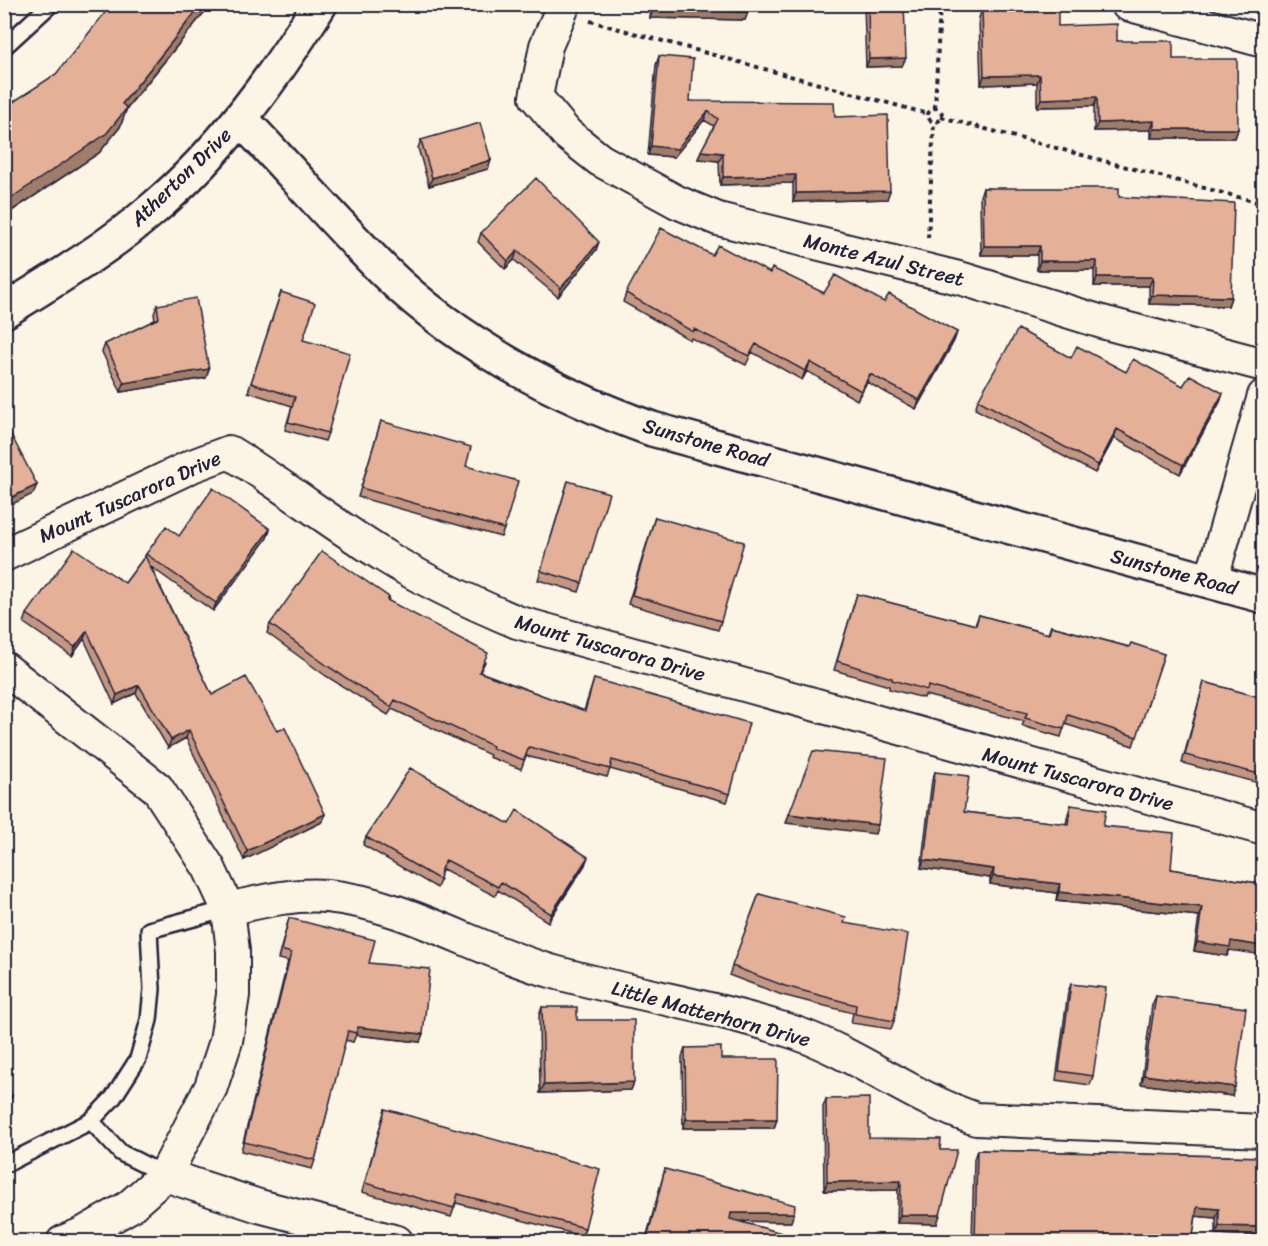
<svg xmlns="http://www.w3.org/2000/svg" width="1268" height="1246" viewBox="0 0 1268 1246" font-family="Sriracha,sans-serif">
	<rect width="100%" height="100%" fill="#fcf5e5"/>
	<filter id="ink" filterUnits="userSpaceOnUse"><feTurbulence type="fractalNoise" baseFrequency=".0167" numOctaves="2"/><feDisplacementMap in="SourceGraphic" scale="12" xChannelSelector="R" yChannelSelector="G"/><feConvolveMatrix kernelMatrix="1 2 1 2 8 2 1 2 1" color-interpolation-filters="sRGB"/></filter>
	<g filter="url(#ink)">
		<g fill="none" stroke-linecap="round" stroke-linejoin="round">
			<defs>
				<path id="service" d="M4,47L51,4
					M91,1121L121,1153L165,1175
					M4,1165L91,1121L113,1098L138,1059L149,1020L152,989L149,930L228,909"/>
				<path id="minor" d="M564,4L546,46L536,97L567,134L600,160L677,202L718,219L963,279L1102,322L1264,365
					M1127,4L1264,41
					M4,555L192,466L229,452C283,485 332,524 386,557C428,583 472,603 517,622L1264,829
					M1211,581L1264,396
					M4,668L157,788L209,868L228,909L233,951V995L226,1041L211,1087L165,1175L129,1207L82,1234L63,1242
					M228,909C259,902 294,893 327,896C404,903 478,951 554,972C634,994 717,1007 796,1033C859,1055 912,1098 976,1119L1264,1131
					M165,1175L259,1206L397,1242"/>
				<path id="tertiary" d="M241,119C289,169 335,222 384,271C460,345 554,394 652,429L1264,596
					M4,311C56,279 108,248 154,208C221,151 274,78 320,4"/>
			</defs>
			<use href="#service" stroke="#22223b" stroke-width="20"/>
			<use href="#minor" stroke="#22223b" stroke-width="36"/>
			<use href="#tertiary" stroke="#22223b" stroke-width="38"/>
			<path stroke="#22223b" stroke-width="4" stroke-dasharray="4.5 4.5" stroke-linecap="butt" d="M590,21L928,114
				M928 115a7 7 0 1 1 14 0a7 7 0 1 1-14 0Z
				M935,108L940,4
				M941,117L1264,204
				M928,238L934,122"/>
			<use href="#service" stroke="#fcf5e5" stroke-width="15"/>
			<use href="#minor" stroke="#fcf5e5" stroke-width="32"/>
			<use href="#tertiary" stroke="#fcf5e5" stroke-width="33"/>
		</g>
		<path fill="#c59783" stroke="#22223b" stroke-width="1.5" d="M211,4L127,108L120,127L99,153L4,216V108Z
			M651,4H748V12L745,20L650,18Z
			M864,4H904L902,66L866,67Z
			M982,9L1117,41L1173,59L1238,129L1235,138H1151V130L1094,131V106L1037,107V83L981,85L979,18Z
			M659,56L690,101L835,117L887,199L793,202V183L720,185L719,161L698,159L701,151L714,126L704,120L674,157L648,155L656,65Z
			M421,140L491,160L488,169L429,186L418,148Z
			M983,188L1119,197L1231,297L1228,306L1149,304V286H1094V270H1037V255H981L980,196Z
			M481,233L596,250L558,297L514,260L505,269L478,242Z
			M712,255L770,273L824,293L884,302L957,332L954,341L916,409L867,382L857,400L807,371L802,380L752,352L746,365L691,338L690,340L623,302L626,293Z
			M281,292L303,340L328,433L325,441L285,430L292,406L248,392Z
			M157,305L206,378L121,392L102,352L105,344L155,320L154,314Z
			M1071,358L1183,386L1223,393L1220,402L1180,474L1114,438L1095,473L975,409L978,400Z
			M381,421L466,466L504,529L501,537L358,497Z
			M568,481L582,583L579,592L538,580Z
			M655,517L721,621L718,630L628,604Z
			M270,529L267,538L213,611L151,567L212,695L322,822L244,860L186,738L168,748L136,693L114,704L84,639L72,656L24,623L27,614L125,583L145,556L146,554L179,536Z
			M857,594L975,625L979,615L1048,634L1051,626L1129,647L1164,654L1133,746L1065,724L1061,737L1022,726L1024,721L925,695L924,698L889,689V686L834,670Z
			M389,597L388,601L485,662L480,672L584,711L594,679L730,794L727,802L610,769L607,777L526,756L521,769L489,757L490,755L392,709L388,715L326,676L267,633L270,624Z
			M1204,682L1263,698V784L1182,763Z
			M935,772L964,812L1066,824L1068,814L1071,805L1171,869L1263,884L1227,956L1194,951L1199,916L1056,901L1057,893L990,884V878L921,868L932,780Z
			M509,824L585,865L548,922L498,890L495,896L443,869L441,873L440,880L437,888L363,845L366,837Z
			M759,894L844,923L894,1021L891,1029L851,1023L853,1013L782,995L729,975Z
			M289,918L369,963L420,1042L356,1035L353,1042L345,1040L315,1160L312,1169L241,1151L288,961L278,959Z
			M1071,984L1093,1076L1090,1085L1056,1080L1068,992Z
			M1156,996L1232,1096L1141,1084L1152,1005Z
			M542,1007L634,1082L631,1090L540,1093L539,1016Z
			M685,1048L721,1059L777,1119L774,1128H683L682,1057Z
			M826,1099L869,1138L937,1224L897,1223L898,1190L824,1191L823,1107Z
			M385,1109L585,1228L582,1236L456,1203L451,1217L362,1192Z
			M977,1150L1263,1157V1236L1216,1234V1218L1196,1216L1192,1242H972L974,1159Z
			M665,1169L791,1222L738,1221L814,1242H645Z"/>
		<path fill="#a07b6a" stroke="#22223b" stroke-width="1.5" d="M202,4H211L115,122L122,104Z
			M653,9L748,12L745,20L650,18Z
			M906,58L902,66L866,67L869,59Z
			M1040,75L1037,83L981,85L984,76Z
			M1097,97L1094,106L1037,107L1041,99Z
			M127,108L120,127L99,153L4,216V209L8,200Z
			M708,111L704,120L674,157L648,155L651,146Z
			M1154,121L1151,130L1094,131L1098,123Z
			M1154,129H1238L1235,138H1151Z
			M701,151L723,153L719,161L698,159Z
			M491,160L488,169L429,186L432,178Z
			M796,175L793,183L720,185L723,177Z
			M890,191L887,199L793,202L796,193Z
			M599,242L596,250L558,297L561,288Z
			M984,246H1040L1037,255H981Z
			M517,251L514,260L505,269L508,261Z
			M1040,261H1097L1094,270H1037Z
			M1097,277H1153L1149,286H1094Z
			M1152,295L1231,297L1228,306L1149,304Z
			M957,332L954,341L916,409L919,400Z
			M810,362L807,371L802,380L805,371Z
			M209,369L206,378L121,392L124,383Z
			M870,374L867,382L857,400L861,391Z
			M1223,393L1220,402L1180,474L1183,465Z
			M1117,429L1114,438L1095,473L1098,465Z
			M37,485L33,494L4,508V501Z
			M270,529L267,538L213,611L216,603Z
			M87,631L84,639L72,656L75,647Z
			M139,685L136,693L114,704L117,695Z
			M189,730L186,738L168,748L171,740Z
			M325,814L322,822L244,860L247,851Z
			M789,814L878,825L875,834L786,823Z
			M588,857L585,865L548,922L551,914Z
			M924,860L994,869L990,878L921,868Z
			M993,876L1060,884L1057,893L990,884Z
			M1059,892L1202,907L1199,916L1056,901Z
			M1231,941L1263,946V955L1229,950L1227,956L1194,951L1197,942Z
			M358,1027L423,1034L420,1042L356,1035Z
			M1144,1075L1235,1087L1232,1096L1141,1084Z
			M634,1082L631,1090L540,1093L544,1085Z
			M12,1096L6,1112L4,1113V1100Z
			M686,1119H777L774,1128H683Z
			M901,1181L898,1190L824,1191L827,1182Z
			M1197,1207L1219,1209L1216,1218L1194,1216Z
			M731,1213H794L791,1222L728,1221Z
			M900,1215H940L937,1224L897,1223Z
			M1219,1226L1263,1227V1236L1216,1234Z"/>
		<path fill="#e5b098" stroke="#22223b" stroke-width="1.5" d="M112,4H202L122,104L127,108L106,134L8,200L4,195V108L56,74Z
			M654,4H748V12L653,9Z
			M868,4H904L906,58L869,59Z
			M982,9H1058V26L1117,24V41H1173V59H1237L1238,129H1154V121L1098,123L1097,97L1041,99L1040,75L984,76Z
			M659,56L693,59L690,101L834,102L835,117L888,115L890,191L796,193V175L723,177V153L701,151L718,119L708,111L677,149L651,146Z
			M480,123L491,160L432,178L421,140Z
			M536,178L599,242L561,288L517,251L508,261L481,233Z
			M983,188H1119V197L1234,203L1231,297L1152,295L1153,277H1097V261H1040V246H984Z
			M661,228L712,255L718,245L770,273L772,268L824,293L835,275L884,302L889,294L957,332L919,400L870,374L861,391L810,362L805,371L756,344L749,356L694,329L693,332L626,293Z
			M281,292L315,303L303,340L350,353L328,433L288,422L295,397L251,383Z
			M196,298L209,369L124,383L105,344L159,318L157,305Z
			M1018,329L1071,358L1077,346L1126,372L1133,359L1183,386L1190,375L1223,393L1183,465L1117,429L1098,465L978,400Z
			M4,421L37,485L4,501Z
			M381,421L471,447L466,466L518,481L504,529L361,488Z
			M568,481L609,493L582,583L541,571Z
			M213,488L270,529L216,603L146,554L166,526L179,536Z
			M655,517L744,542L721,621L632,595Z
			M74,548L125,583L145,556L212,695L246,677L277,731L285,728L325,814L247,851L189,730L171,740L139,685L117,695L87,631L75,647L27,614Z
			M322,551L389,597L387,600L488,653L479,672L585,711L594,679L749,723L730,794L612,760L610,769L529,747L524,760L492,748L493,746L395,700L391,707L329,667L270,624Z
			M857,594L976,625L979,615L1049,634L1051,626L1129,647L1131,643L1164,654L1137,737L1068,715L1064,729L1025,718L1027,713L928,686L927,690L892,680V678L837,661Z
			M1204,682L1263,698V775L1185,755Z
			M813,751L887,758L878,825L789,814Z
			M410,768L509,824L517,810L588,857L551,914L501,882L498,887L446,860L441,869L440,880L366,837Z
			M935,772L969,776L964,812L1068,824L1071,805L1106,810L1103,826L1174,833L1171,869L1263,884V946L1231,941L1230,947L1197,942L1202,907L1059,892L1060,884L993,876L994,869L924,860Z
			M759,894L846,917L844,923L908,934L894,1021L855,1014L856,1005L785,986L732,966Z
			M289,918L375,940L369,963L430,969L423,1034L358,1027L356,1033L348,1031L315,1160L244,1142L291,953L281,950Z
			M1071,984L1106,988L1093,1076L1059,1071Z
			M1156,996L1246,1008L1235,1087L1144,1075Z
			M542,1007H577V1020H634V1082L544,1085Z
			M721,1047V1059H778L777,1119H686L685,1048Z
			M4,1080L12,1096L4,1100Z
			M869,1098V1138L941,1139L940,1150H957L940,1215H900L901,1181L827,1182L826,1099Z
			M385,1109L600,1169L585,1228L458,1194L454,1208L365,1183Z
			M977,1150L1263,1157V1227L1219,1226V1209L1197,1207L1192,1242H975Z
			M665,1169L795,1205L794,1213H731L730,1219L814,1242H646Z"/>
	</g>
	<g text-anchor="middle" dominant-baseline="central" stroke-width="4.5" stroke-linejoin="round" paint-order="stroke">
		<g font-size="20" fill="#22223b" stroke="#fcf5e5">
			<text transform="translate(181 177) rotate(-44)">Atherton Drive</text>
			<text transform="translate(884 260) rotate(14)">Monte Azul Street</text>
			<text transform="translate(706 443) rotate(16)">Sunstone Road</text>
			<text transform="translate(130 497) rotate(-24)">Mount Tuscarora Drive</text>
			<text transform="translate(1174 572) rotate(15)">Sunstone Road</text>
			<text transform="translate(610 648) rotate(16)">Mount Tuscarora Drive</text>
			<text transform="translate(1078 779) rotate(15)">Mount Tuscarora Drive</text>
			<text transform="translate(711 1014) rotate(15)">Little Matterhorn Drive</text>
		</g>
	</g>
	<rect width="1268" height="1246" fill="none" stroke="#fcf5e5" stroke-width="24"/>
	<rect x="12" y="12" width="1244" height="1222" fill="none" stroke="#22223b" stroke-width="2" filter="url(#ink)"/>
</svg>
